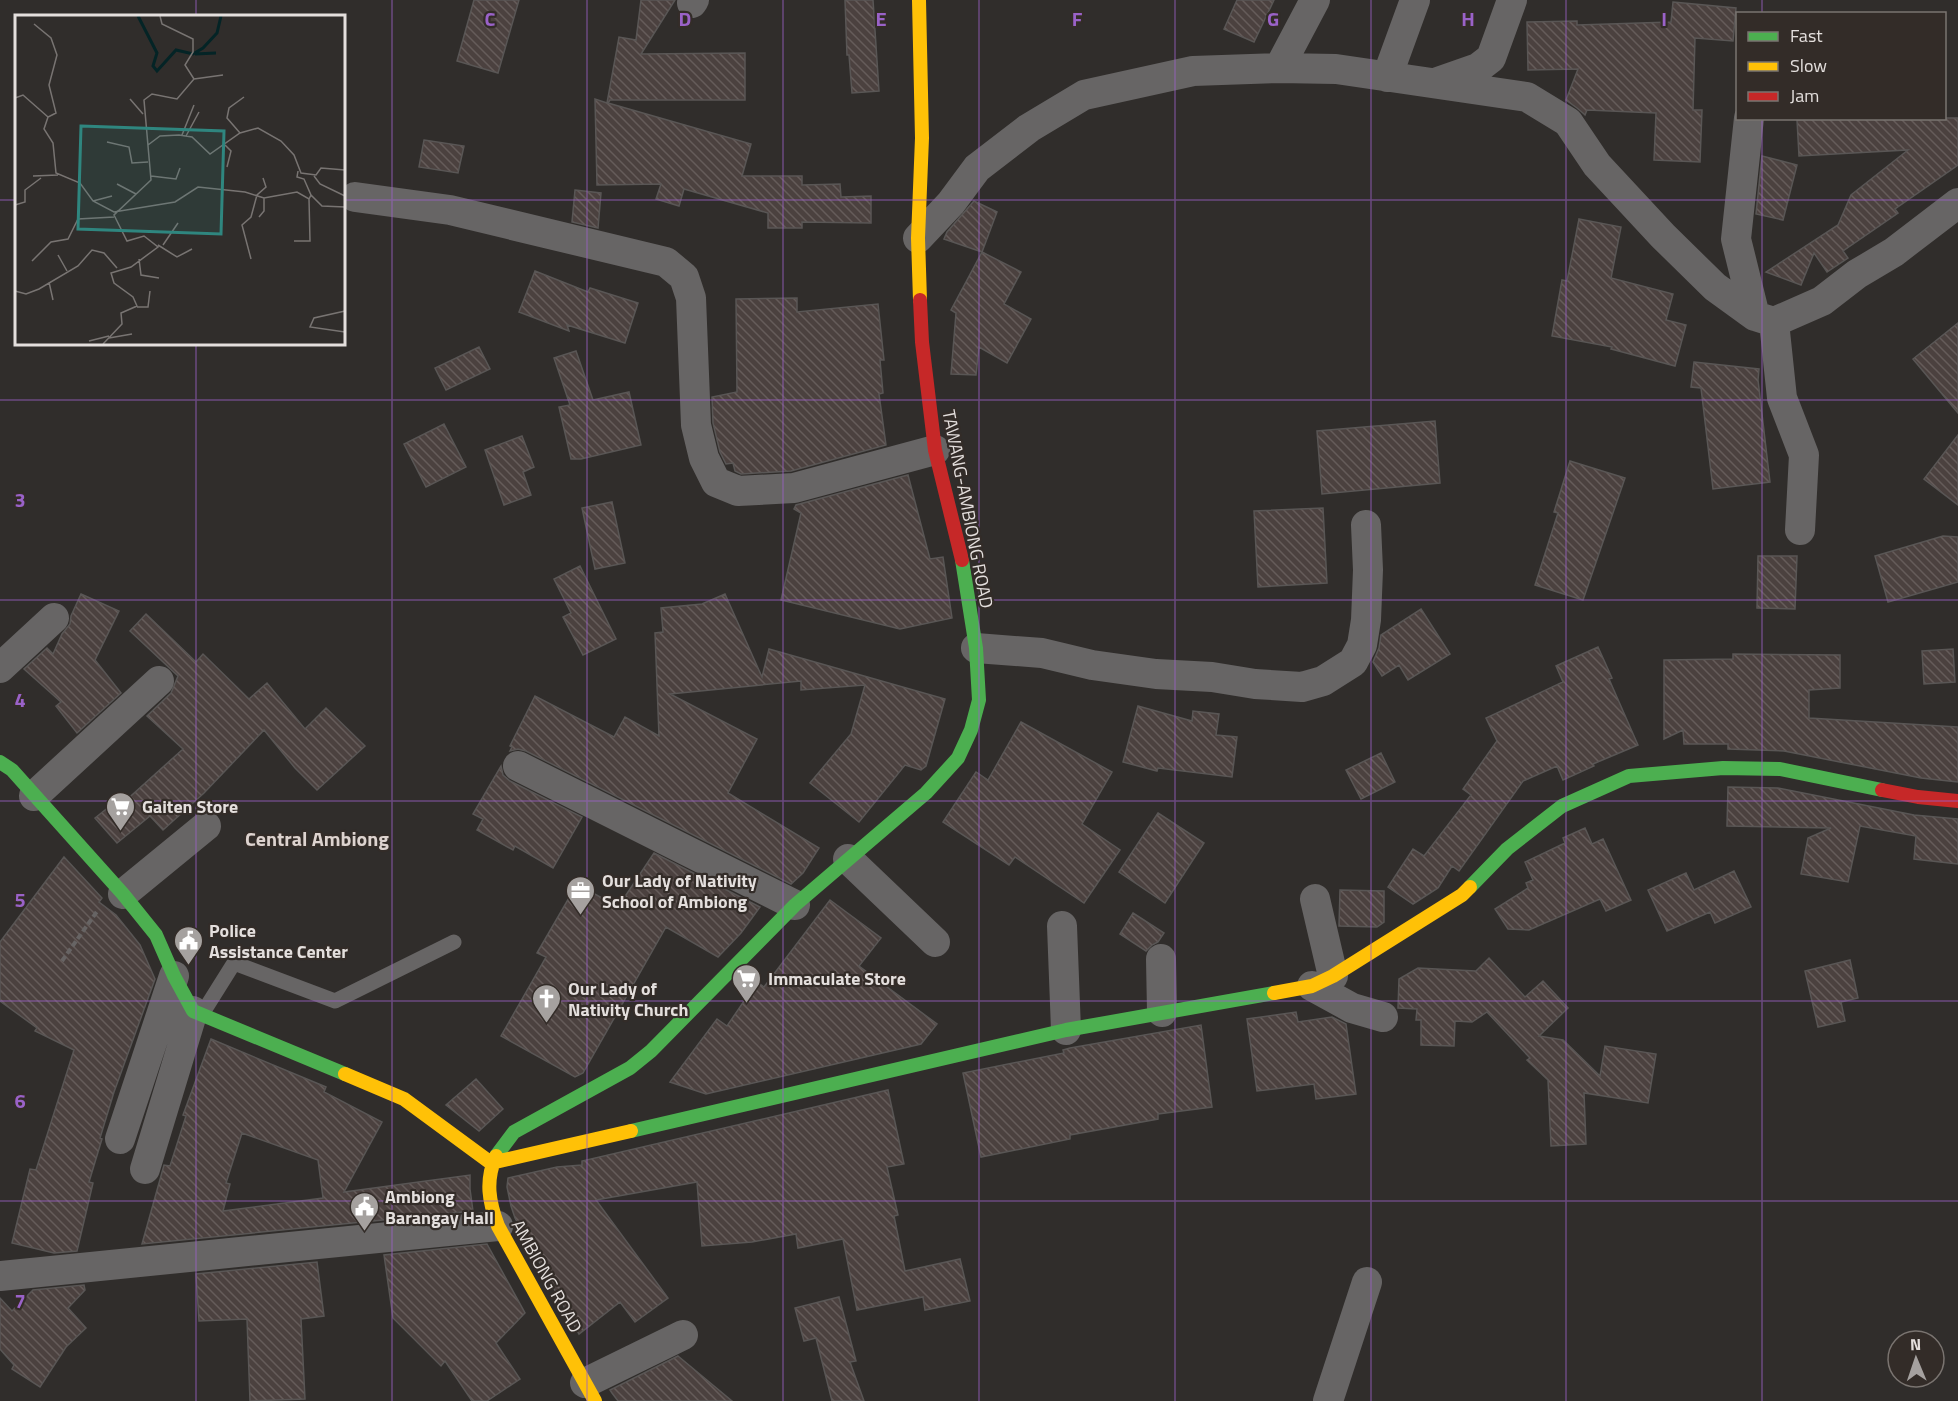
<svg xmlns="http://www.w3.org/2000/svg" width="1958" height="1401" viewBox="0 0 1958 1401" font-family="'Titillium Web',sans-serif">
	<defs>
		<pattern id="building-back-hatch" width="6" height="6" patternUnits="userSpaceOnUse" patternTransform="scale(1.5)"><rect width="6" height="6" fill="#4b413f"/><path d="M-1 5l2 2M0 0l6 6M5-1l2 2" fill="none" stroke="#655c5a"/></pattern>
	</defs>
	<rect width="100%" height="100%" fill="#302d2b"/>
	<path fill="url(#building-back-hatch)" stroke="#595655" stroke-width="1.5" fill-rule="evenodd" d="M474,0H519L498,73L457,61Z
		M641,0H675L641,54L745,53V100H610L608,103L751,144L742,176H802V185L840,184L841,197L871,196V223L802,222V228H768V213L684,189L679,206L656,199L661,184L597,185L595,99L607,103L619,37L636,40Z
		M845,0H873L879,91L852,93L849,55H847Z
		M1237,0H1274L1254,42L1224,29Z
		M1673,2L1736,8L1733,41L1695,38L1693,110H1702L1700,162L1654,160L1656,113L1587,110L1585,115L1584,114L1577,108L1566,100L1578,69L1528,70L1527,22L1577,21V25L1671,22Z
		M1847,118H1958V165L1895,209L1898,213L1843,251L1848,258L1827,272L1814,253L1801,285L1766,272L1838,225L1851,195L1908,150L1799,156L1797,120Z
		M424,140L464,146L458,173L419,167Z
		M1762,156L1797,165L1783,220L1756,214Z
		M575,190L601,193L598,228L572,222Z
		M974,201L997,212L982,252L944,239L947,232Z
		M1579,219L1621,227L1611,278L1673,294L1666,320L1686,325L1675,366L1611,349L1612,347L1552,336L1562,280L1567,281Z
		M982,252L1021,272L1004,304L1031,319L1007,363L979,347L976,375L951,374L956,313L951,310Z
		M535,271L588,292L590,288L638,303L625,343L567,325L569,331L519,312Z
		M797,298V312L878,304L884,360H880L883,393L879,394L886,445L791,471L741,474L735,471L733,463L726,464L720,452L713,423L712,397L737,392L736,299Z
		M1958,323V413L1913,359Z
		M479,347L490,369L446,390L435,368Z
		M576,351L593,400L629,392L641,445L581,459H571L559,407L570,405L554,358Z
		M1694,362L1759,369L1758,380L1770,482L1713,489L1701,388L1691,387Z
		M1435,421L1440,483L1322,494L1317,431Z
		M444,424L466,467L426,487L404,444Z
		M1958,435V505L1924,479Z
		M522,436L534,467L523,472L531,495L504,505L485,450Z
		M1570,461L1625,478L1583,600L1535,585L1558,513L1554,512Z
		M908,475L930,559L943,557L952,618L900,629L781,600L801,513L794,509L796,505Z
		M612,502L625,563L595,569L582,508Z
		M1323,508L1327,583L1258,587L1254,511Z
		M1943,536L1958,537V582L1888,602L1875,556Z
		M1758,556H1797L1795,609L1757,608Z
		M580,566L616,639L583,655L563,617L571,613L554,579Z
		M81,594L119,611L95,660L121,693L77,733L56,706L61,702L24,669L47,648L53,654L62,634L70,624L71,616Z
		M725,594L762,677L769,649L945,699L926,766L921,770L905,765L859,822L810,783L851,734L865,685L801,690V681L670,694L757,739L728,793L819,848L803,873L791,884L526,751L518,749L510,751L512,747L510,746L535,696L614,737L625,717L659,736L655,633L663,632L661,608L702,604Z
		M1421,609L1450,654L1408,680L1399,665L1382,676L1373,662L1379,648L1381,635Z
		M146,614L196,662L203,654L249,699L267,683L305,729L326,708L365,746L317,790L295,768L264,730L204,793L163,830L150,816L117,843L95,818L120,798L123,803L183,749L147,716L171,693L178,676L130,631Z
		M1598,647L1612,678L1609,679L1638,745L1593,764L1594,766L1563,780L1557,766L1523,781L1459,871L1452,866L1438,888L1413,904L1388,887L1413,849L1424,856L1471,795L1463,789L1497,741L1486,718L1563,682L1556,666Z
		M1953,649L1955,682L1924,684L1922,651Z
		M1733,654L1840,655V688L1809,690V718L1958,727V782L1921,778L1784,751L1728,749V744H1684L1683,730L1664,739V660L1733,659Z
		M1138,706L1192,721L1193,711L1219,714L1216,735L1237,737L1232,777L1158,768L1157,771L1123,762Z
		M1021,722L1112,772L1082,824L1120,850L1084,903L1015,857L1009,865L943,822L976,772L988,780Z
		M1381,753L1395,782L1361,799L1346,770Z
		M501,766L503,775L510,781L582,817L553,868L515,846L513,850L477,830L483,819L473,814Z
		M1728,787L1778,788L1914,815L1958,819V864L1914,859L1916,836L1860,826L1848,882L1801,874L1808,838L1831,828L1727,826Z
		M1158,813L1204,843L1165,903L1119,872Z
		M1585,828L1592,844L1603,839L1631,900L1606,911L1600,899L1529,930L1508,929L1495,909L1528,888L1526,883L1533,880L1525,862L1565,843L1563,838Z
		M654,853L760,907L741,933L718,957L666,927L583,1073L575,1077L501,1036L546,957L537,953L577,884L618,907Z
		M64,857L102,898L99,902L116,915L140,945L155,979L114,1092L100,1138L102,1139L89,1182L93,1183L77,1251L54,1253L12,1243L30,1169L36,1170L74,1050L35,1031L37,1028L0,1001V942Z
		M1734,871L1751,907L1715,923L1710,912L1667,931L1648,890L1686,873L1694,890Z
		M1340,890L1384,891V922L1377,927L1339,926Z
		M830,900L881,938L859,966L937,1024L921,1044L706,1094L670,1082L717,1019L727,1026L757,982L764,987Z
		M1133,913L1164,933L1158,942L1152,945L1146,951L1120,934Z
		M1489,958L1525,997L1543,981L1568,1008L1539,1036L1563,1040L1600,1076L1605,1046L1656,1054L1648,1103L1584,1093L1586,1144L1551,1146L1548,1080L1527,1060L1530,1058L1487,1012L1472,1022L1455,1021L1454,1046L1421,1045V1020H1416L1417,1009L1398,1008L1399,979L1418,968L1476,971Z
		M1850,960L1858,998L1841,1002L1845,1021L1818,1027L1805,971Z
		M1296,1012L1298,1022L1332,1017L1346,1024L1356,1094L1316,1099L1314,1084L1257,1091L1247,1019Z
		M1201,1025L1212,1107L1158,1114V1119L1070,1135V1139L981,1157L963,1073L1064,1053L1063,1050L1070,1048Z
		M211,1039L326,1087L324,1092L382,1122L344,1192L470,1175V1189L473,1211L142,1244L164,1165L170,1166L186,1116L183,1115ZM242,1133L318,1160L323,1198L223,1211L230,1184L226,1183Z
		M476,1079L503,1109L479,1131L446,1105Z
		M888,1090L904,1164L887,1167L898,1215L894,1216L905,1271L960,1259L970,1301L925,1310L923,1297L857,1310L843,1239L798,1248L796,1234L752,1242L702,1246L697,1182L596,1200L668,1298L635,1322L620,1302L579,1334L515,1218L511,1206L507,1187L508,1178L557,1167L582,1165V1161Z
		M487,1244L525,1313L496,1343L520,1379L487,1401H472L445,1361L441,1366L393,1318L384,1255Z
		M317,1262L324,1316L301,1319L305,1399L250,1401L247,1319L199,1321L196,1274Z
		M84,1285L85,1290L68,1308L86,1328L66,1347L40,1387L12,1369L14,1365L0,1349V1298L12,1311L33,1290Z
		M839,1297L856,1361L850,1362L864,1401H832L816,1338L804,1341L795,1308Z
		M678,1356L732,1401H618L612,1393L610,1390Z"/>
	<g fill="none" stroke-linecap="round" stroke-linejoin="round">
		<path stroke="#676464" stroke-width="4" stroke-dasharray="6 3" stroke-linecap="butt" d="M62,961L98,910"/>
		<path stroke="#676565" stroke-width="15" d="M202,1014L234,963L335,1001L454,942"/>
		<path stroke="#676565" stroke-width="30" d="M692,3L694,0
			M1279,68L1315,0
			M1387,77L1415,0
			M1438,82L1478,68L1491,58L1512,0
			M1749,118L1736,239L1755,316
			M355,197L450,210L666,262L684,277L691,298L696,425L704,458L716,482L738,491L794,488L935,450
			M918,238L951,203L977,168L1029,128L1084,95L1193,71L1279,68L1336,69L1527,97L1568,122L1597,165L1663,236L1715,287L1755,316L1774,322L1822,301L1857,274L1894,252L1958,203
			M1774,322L1782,398L1804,455L1800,530
			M976,648L1042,653L1092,665L1156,674L1212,677L1255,684L1302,687L1323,681L1353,662L1362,645L1366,620L1368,570L1366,525
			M0,668L54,618
			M518,766L795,905
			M34,796L159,681
			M848,859L935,942
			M123,894L206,826
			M1315,899L1333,976
			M1062,926L1066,1030
			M1161,959L1162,1012
			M1312,986L1352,1008L1383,1017
			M120,1139L174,976
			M145,1169L193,1011
			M0,1276L498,1226
			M585,1383L683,1335
			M1328,1401L1367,1282"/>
		<path stroke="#4caf50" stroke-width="14" d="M0,762L12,770L123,894L156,935L174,976L193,1011L345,1074
			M1470,887L1507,849L1562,806L1629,776L1723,768L1780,769L1882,790
			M631,1131L1066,1030L1274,993
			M496,1156L514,1132L630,1068L651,1051L795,905L926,793L958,758L971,730L979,700L976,648L962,560"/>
		<path stroke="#ffc107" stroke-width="14" d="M919,0L922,138L918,238L920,300
			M1274,993L1312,986L1333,976L1462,895L1470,887
			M345,1074L404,1099L491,1163L631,1131
			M496,1156C485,1181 489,1202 498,1226L595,1401"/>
		<path stroke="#c62828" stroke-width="14" d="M920,300L922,342L935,450L962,560
			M1882,790L1918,797L1958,801"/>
	</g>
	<path fill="none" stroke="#9a62c8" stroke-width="1.5" stroke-opacity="0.55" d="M196,0V16M392,0V1401M587,0V1401M783,0V1401M979,0V1401M1175,0V1401M1371,0V1401M1566,0V1401M1762,0V14M1762,118V1401M0,200H16M344,200H1958M196,344V1401M0,400H1958M0,600H1958M0,801H1958M0,1001H1958M0,1201H1958"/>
	<defs>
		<symbol id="supermarket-pin" viewBox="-11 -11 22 30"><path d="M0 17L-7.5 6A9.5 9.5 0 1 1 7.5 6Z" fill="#a5a19f" stroke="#332c28"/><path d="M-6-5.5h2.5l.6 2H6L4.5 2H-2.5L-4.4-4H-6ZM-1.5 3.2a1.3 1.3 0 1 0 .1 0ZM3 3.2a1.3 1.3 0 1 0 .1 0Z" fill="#fff"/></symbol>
		<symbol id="office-pin" viewBox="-11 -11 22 30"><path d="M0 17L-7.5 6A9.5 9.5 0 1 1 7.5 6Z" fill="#a5a19f" stroke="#332c28"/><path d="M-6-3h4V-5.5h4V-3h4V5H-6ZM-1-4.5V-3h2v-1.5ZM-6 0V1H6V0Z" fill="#fff"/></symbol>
		<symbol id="civic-pin" viewBox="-11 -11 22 30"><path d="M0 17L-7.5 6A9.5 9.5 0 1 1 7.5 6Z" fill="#a5a19f" stroke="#332c28"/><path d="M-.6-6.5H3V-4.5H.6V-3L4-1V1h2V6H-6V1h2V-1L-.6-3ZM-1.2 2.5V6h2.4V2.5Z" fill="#fff"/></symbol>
		<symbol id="church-pin" viewBox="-11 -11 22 30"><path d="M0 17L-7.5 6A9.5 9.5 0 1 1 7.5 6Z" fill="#a5a19f" stroke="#332c28"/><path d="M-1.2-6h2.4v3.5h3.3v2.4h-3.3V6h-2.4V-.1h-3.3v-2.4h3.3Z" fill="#fff"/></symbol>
	</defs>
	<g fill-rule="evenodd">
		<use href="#supermarket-pin" x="104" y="790" width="33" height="45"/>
		<use href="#office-pin" x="564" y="874" width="33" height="45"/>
		<use href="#civic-pin" x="172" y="924" width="33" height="45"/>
		<use href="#supermarket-pin" x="730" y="962" width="33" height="45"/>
		<use href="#church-pin" x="530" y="982" width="33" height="45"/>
		<use href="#civic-pin" x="348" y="1190" width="33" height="45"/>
	</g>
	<g text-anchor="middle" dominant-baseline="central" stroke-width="4.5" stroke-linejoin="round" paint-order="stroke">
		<g font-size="18" fill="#e4dfdd" stroke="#332c28">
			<text transform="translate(968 509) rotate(79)">TAWANG-AMBIONG ROAD</text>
			<text transform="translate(547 1276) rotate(61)">AMBIONG ROAD</text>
		</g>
		<g font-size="18" font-weight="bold" fill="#e4dfdd" stroke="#332c28" text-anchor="start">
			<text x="142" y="806">Gaiten Store</text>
			<text x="602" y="880">Our Lady of Nativity<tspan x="602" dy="21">School of Ambiong</tspan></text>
			<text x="209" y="930">Police<tspan x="209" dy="21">Assistance Center</tspan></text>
			<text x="768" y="978">Immaculate Store</text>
			<text x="568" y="988">Our Lady of<tspan x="568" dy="21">Nativity Church</tspan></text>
			<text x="385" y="1196">Ambiong<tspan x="385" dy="21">Barangay Hall</tspan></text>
		</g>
		<g font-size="20" font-weight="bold" fill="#ddd3cf" stroke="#332c28">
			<text x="317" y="838">Central Ambiong</text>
		</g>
	</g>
	<g transform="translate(15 15)">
		<rect width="330" height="330" fill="#302d2b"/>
		<path fill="none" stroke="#042426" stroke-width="3" d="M123,1L142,38L138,51L142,56L161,35L178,39L188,33L202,18L206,1M180,39L201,38"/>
		<path fill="none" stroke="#787472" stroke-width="1.5" d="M19,9L36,23L42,40L34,70L41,98L33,102L29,114L38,128L41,158L65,168L78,186L99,197L160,187L183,172L230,177L249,183L282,177L294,184L296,180M179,64L208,60M0,83L8,80L33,102M115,84L128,99M225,118L212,103L214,93L229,82M167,120L179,90M171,121L184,97M92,127L114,132L117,148L133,147M133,130L145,121L164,120L177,122L195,139L225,118L243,113L266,126L279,140L286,158L301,160L306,153L330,155M210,130L216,136L212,152M283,156L282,162L289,164L296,180L307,191L330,192M18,161L43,160M136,161L161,164L165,153M299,161L305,169L330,181M102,169L121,179M78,186L97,181M0,190L10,187V175L26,163M244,202L249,196V183M279,226H295L294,184M143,230L162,242L177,234M148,230L163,208M43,240L52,256M124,244L126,260L144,263M236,244L227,210L236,202L242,180L251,172L248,163M17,246L36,227L53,224L63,204L99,202M34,267L38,285M0,276L11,279L24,274L63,251L77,235L89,238L102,253M122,292H133L135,276M330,296L299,303L295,312L330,317M94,323L117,319M74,326L94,321M88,329L107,309L106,298L122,291L118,282L99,268L96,258L116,252L143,232L129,221L112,226L99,200L136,165L129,85L137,79L162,84L179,64L170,50L178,37V24L147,9L145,1"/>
		<path fill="#2f867f" fill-opacity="0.15" stroke="#2f867f" stroke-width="3" d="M66,111L209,116L206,219L63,214Z"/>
		<rect width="330" height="330" fill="none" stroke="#e4dfdd" stroke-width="3"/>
	</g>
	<g font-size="20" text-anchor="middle" font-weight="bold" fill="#9a62c8" stroke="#332c28" stroke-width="4.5" stroke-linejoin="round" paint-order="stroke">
		<text x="490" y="26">C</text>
		<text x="685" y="26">D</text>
		<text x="881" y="26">E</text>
		<text x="1077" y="26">F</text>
		<text x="1273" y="26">G</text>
		<text x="1468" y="26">H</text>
		<text x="1664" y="26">I</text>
		<text x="20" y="507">3</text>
		<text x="20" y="707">4</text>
		<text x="20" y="907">5</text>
		<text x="20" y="1108">6</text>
		<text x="20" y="1308">7</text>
	</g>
	<rect x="1736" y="12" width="210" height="108" fill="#332c28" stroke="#7a7470" stroke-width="1.5"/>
	<rect x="1748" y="32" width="30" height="9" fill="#4caf50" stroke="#7a7470" stroke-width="1.5"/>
	<text x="1790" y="42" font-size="18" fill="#e4dfdd">Fast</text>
	<rect x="1748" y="62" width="30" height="9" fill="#ffc107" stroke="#7a7470" stroke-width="1.5"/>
	<text x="1790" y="72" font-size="18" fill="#e4dfdd">Slow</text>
	<rect x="1748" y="92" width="30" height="9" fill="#c62828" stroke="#7a7470" stroke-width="1.5"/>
	<text x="1790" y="102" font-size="18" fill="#e4dfdd">Jam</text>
	<g transform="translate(1916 1359) rotate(358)"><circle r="28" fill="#332c28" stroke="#7a7470" stroke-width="1.5"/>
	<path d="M0-4.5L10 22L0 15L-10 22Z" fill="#a5a19f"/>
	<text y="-9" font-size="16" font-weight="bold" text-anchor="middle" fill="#e4dfdd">N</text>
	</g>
</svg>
